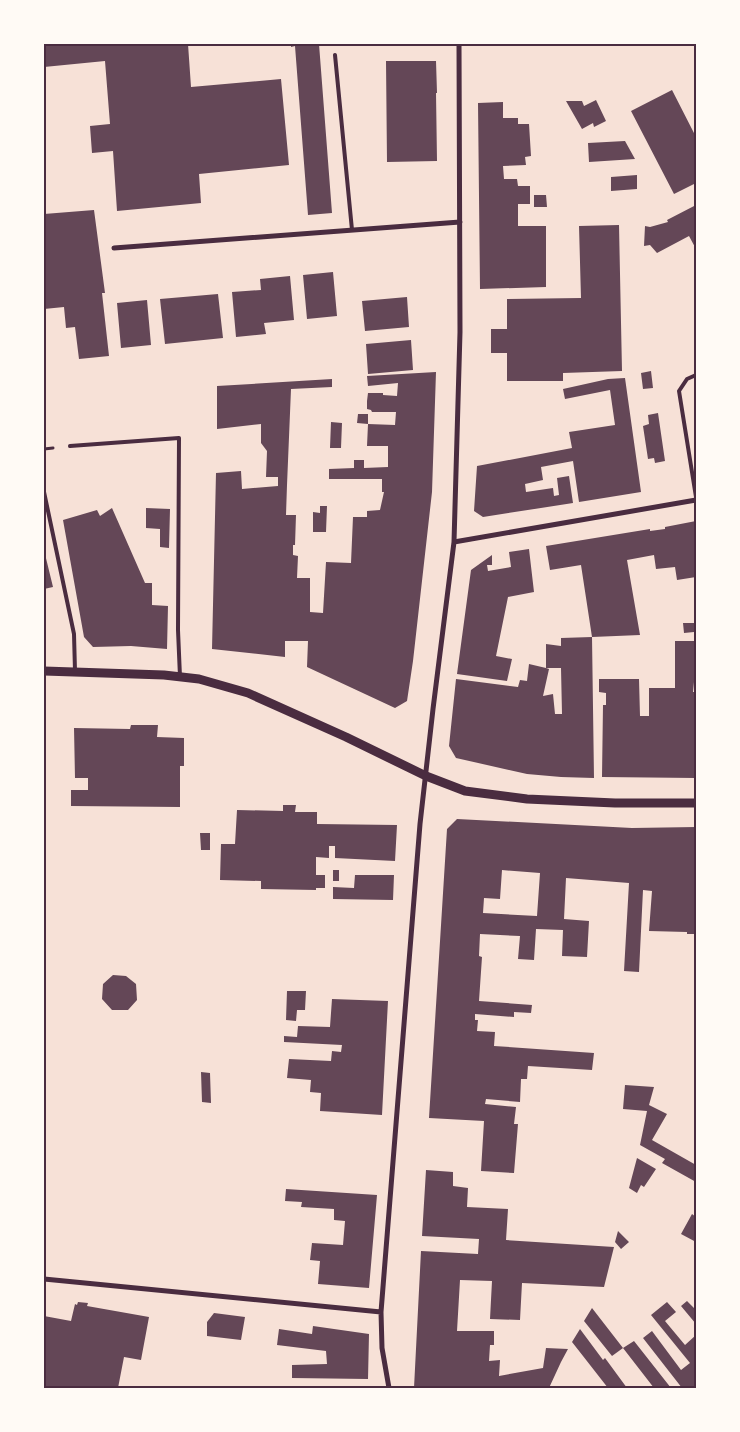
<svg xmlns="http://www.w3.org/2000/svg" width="740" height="1432" viewBox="0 0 740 1432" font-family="Barlow,sans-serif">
	<rect width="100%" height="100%" fill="#f7e1d7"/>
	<path fill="#644757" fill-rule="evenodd" d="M44,44H188L191,87L281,79L289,165L199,174L201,203L117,211L113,151L92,153L90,126L110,124L105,61L44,67Z
		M291,44H319L332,213L308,215L295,46L291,47Z
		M386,61H436L437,93H436L437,161L387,162Z
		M672,90L696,137V183L674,194L631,111Z
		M596,100L606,121L594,127L593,123L582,129L566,101H582L584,106Z
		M503,102V118H518V124H529L531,156L525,157L526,165L503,166L504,179H517L518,186H530V204H518V226H546V287L480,289L478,103Z
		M625,141L635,159L589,162L588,143Z
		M637,175V189L611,191V177Z
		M534,195H546L547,207H534Z
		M696,205V249L689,236L657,253L650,245L644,246L645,226L650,227L668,222L667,220Z
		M94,210L105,293H102L109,356L79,359L75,327L66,328L64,307L44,309V214Z
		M619,225L622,371L563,373V381H507V353H491V329H507V299L581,298L579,226Z
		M333,272L337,316L307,319L303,275Z
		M290,276L294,320L264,323L266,334L236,337L232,292L261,290L260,279Z
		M218,294L223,338L165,344L160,299Z
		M407,297L409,327L365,331L362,301Z
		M147,300L151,345L121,348L117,303Z
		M411,340L413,370L368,374L366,344Z
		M651,371L653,388L643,389L641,373Z
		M436,372L432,492L413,661L407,701L395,708L307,667L308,641H285V657L212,649L216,473L241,471L242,489L278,486V477H266L267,451L261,443V424L217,429V386L332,379V387L291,389L287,485L286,515H296L295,545H293V555L298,556L297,578H310V612L323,613L326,562L351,563L353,517H367V511L380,510L384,492H382V479H329V469L354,468V460H364V468L388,467V446H367L368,424L357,423L358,414H368V424L395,425L396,412H372L371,410L367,409V401L368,393H383V395L397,396L398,383L368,386L367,376Z
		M625,378L641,492L579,502L573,461L541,467L543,480L525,484L526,492L553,488L554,496L559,495L557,478L569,476L573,503L483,517L474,511L477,466L572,448L569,432L615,425L610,390L565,399L563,389L608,379Z
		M658,413L665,461L655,463L654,458L648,459L643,426L649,424L648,415Z
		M331,422L342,423L341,448H330Z
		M320,506H327L326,532H313V512L320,513Z
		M112,508L145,583H152V605L168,606L167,649L131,646L93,647L84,637L63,520L97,510L100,516Z
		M146,508L170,509L169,548L160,547V529L146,528Z
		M696,521V577L677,580L675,567L656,569L654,555L627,560L640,635L592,637L581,565L550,570L546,546L650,529V531L665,529V527Z
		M529,549L534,592L508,597L496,656L512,659L507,681L457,674L471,570L492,555V565H487L488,571L511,567L509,552Z
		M44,550L53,587L44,589Z
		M683,623H694V632H696V682H694L693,692H696V778L602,777L603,705H606V693L599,692V679H639L640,716H649V688H675V641H694V632L684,633Z
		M592,637L594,778L561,777L527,774L456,758L449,746L456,679L518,687L520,680L527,681L529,664L546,668V644L561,646V638ZM546,668H561L562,714H555L553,694L543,696L549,669Z
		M131,725H158L157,737L184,738V766H180V807L71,806V790H88V778H75L74,728L130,729Z
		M283,805H296L295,812H317V824L397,825L395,861L335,858V846H329V858L316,857V875H325V888H316V890L261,889V881L220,880L221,844H235L237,810L283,811Z
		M457,819L632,828L696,827V934H687V932L649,931L652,891L643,890L639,972L624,971L629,883L566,878L564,919L589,921L587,957L562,956L563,930L536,929L534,960L518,959L520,936L480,934L479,956L482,957L479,1001L532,1005L531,1013L514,1012V1017L475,1014V1020H478L477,1031L495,1032L494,1046L594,1053L592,1070L528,1066L527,1079H521L520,1102L486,1099L485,1104L516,1107L514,1124H518L514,1173L481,1171L484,1121L429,1118L447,829ZM502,870L540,873L537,916L483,913L484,898L500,899Z
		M200,833H210V850H201Z
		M333,870H339V881H333Z
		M355,875H394L393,900L333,899V887L354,888Z
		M113,975L126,976L136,984L137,1000L128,1010H112L102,999L103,984Z
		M287,991H306L305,1010H297L296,1021L286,1020Z
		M332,999L388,1001L382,1115L320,1111L321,1093L310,1092L311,1080L287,1078L289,1059L331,1061L332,1051L341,1052L342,1045L284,1042V1036L297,1037L298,1026L330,1027Z
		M201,1072L210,1073L211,1103L202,1102Z
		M625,1085L654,1087L649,1105L667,1114L652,1140L696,1165V1182L662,1163L665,1159L640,1145L647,1111L623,1109Z
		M637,1158L656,1169L644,1187L641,1185L637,1193L629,1188Z
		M426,1170L453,1172V1186L468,1188L467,1207L508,1209L506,1240L614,1247L604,1287L522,1283L520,1320L490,1319L492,1281L460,1280L457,1331H494V1345H490L489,1361L500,1360L499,1376L543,1368L546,1348L568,1349L561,1362L549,1388H414L421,1251L478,1254L479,1239L422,1236Z
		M286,1189L377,1195L369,1288L318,1284L320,1261L310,1260L312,1243L343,1245L345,1221L334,1220V1209L301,1207L302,1202L285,1201Z
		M692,1214L696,1217V1242L681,1234Z
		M618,1231L629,1242L621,1249L615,1242Z
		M687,1301L696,1310V1324L681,1306Z
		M78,1302L88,1303L87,1306L149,1317L141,1360L124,1357L118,1388H44V1316L71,1321L75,1304L77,1305Z
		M667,1302L676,1312L665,1321L685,1345L696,1335V1388H682L643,1338L652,1331L681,1370L690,1363L651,1315Z
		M592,1308L623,1348L612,1356L584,1321Z
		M214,1313L245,1317L241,1340L207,1336V1322Z
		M313,1326L369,1334L368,1379L292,1378V1365L327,1364L326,1351L277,1345L279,1329L312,1334Z
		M580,1329L603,1360L605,1358L627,1388H608L583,1356L572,1342Z
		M634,1341L671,1388H654L623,1348Z"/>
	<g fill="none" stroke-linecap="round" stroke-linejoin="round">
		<path stroke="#4a2c40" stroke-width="3" d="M44,449L53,448"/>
		<path stroke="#4a2c40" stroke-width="4" d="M335,55L352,230
			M696,375L687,379L679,391L696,497
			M70,446L179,438L178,630L180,677
			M44,492L74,634L75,671"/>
		<path stroke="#4a2c40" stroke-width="5" d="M114,248L460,222
			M454,542L696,500
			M44,1279L381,1312
			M389,1388L382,1348L381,1312L420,824L433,709L454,542L460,332L459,44"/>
		<path stroke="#4a2c40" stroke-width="9" d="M44,671L164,675L199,679L248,693L346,737L426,776L465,791L527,799L615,803H696"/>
	</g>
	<rect width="740" height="1432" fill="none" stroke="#fffaf5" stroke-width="90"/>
	<rect x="45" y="45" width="650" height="1342" fill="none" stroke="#4a2c40" stroke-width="2"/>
</svg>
